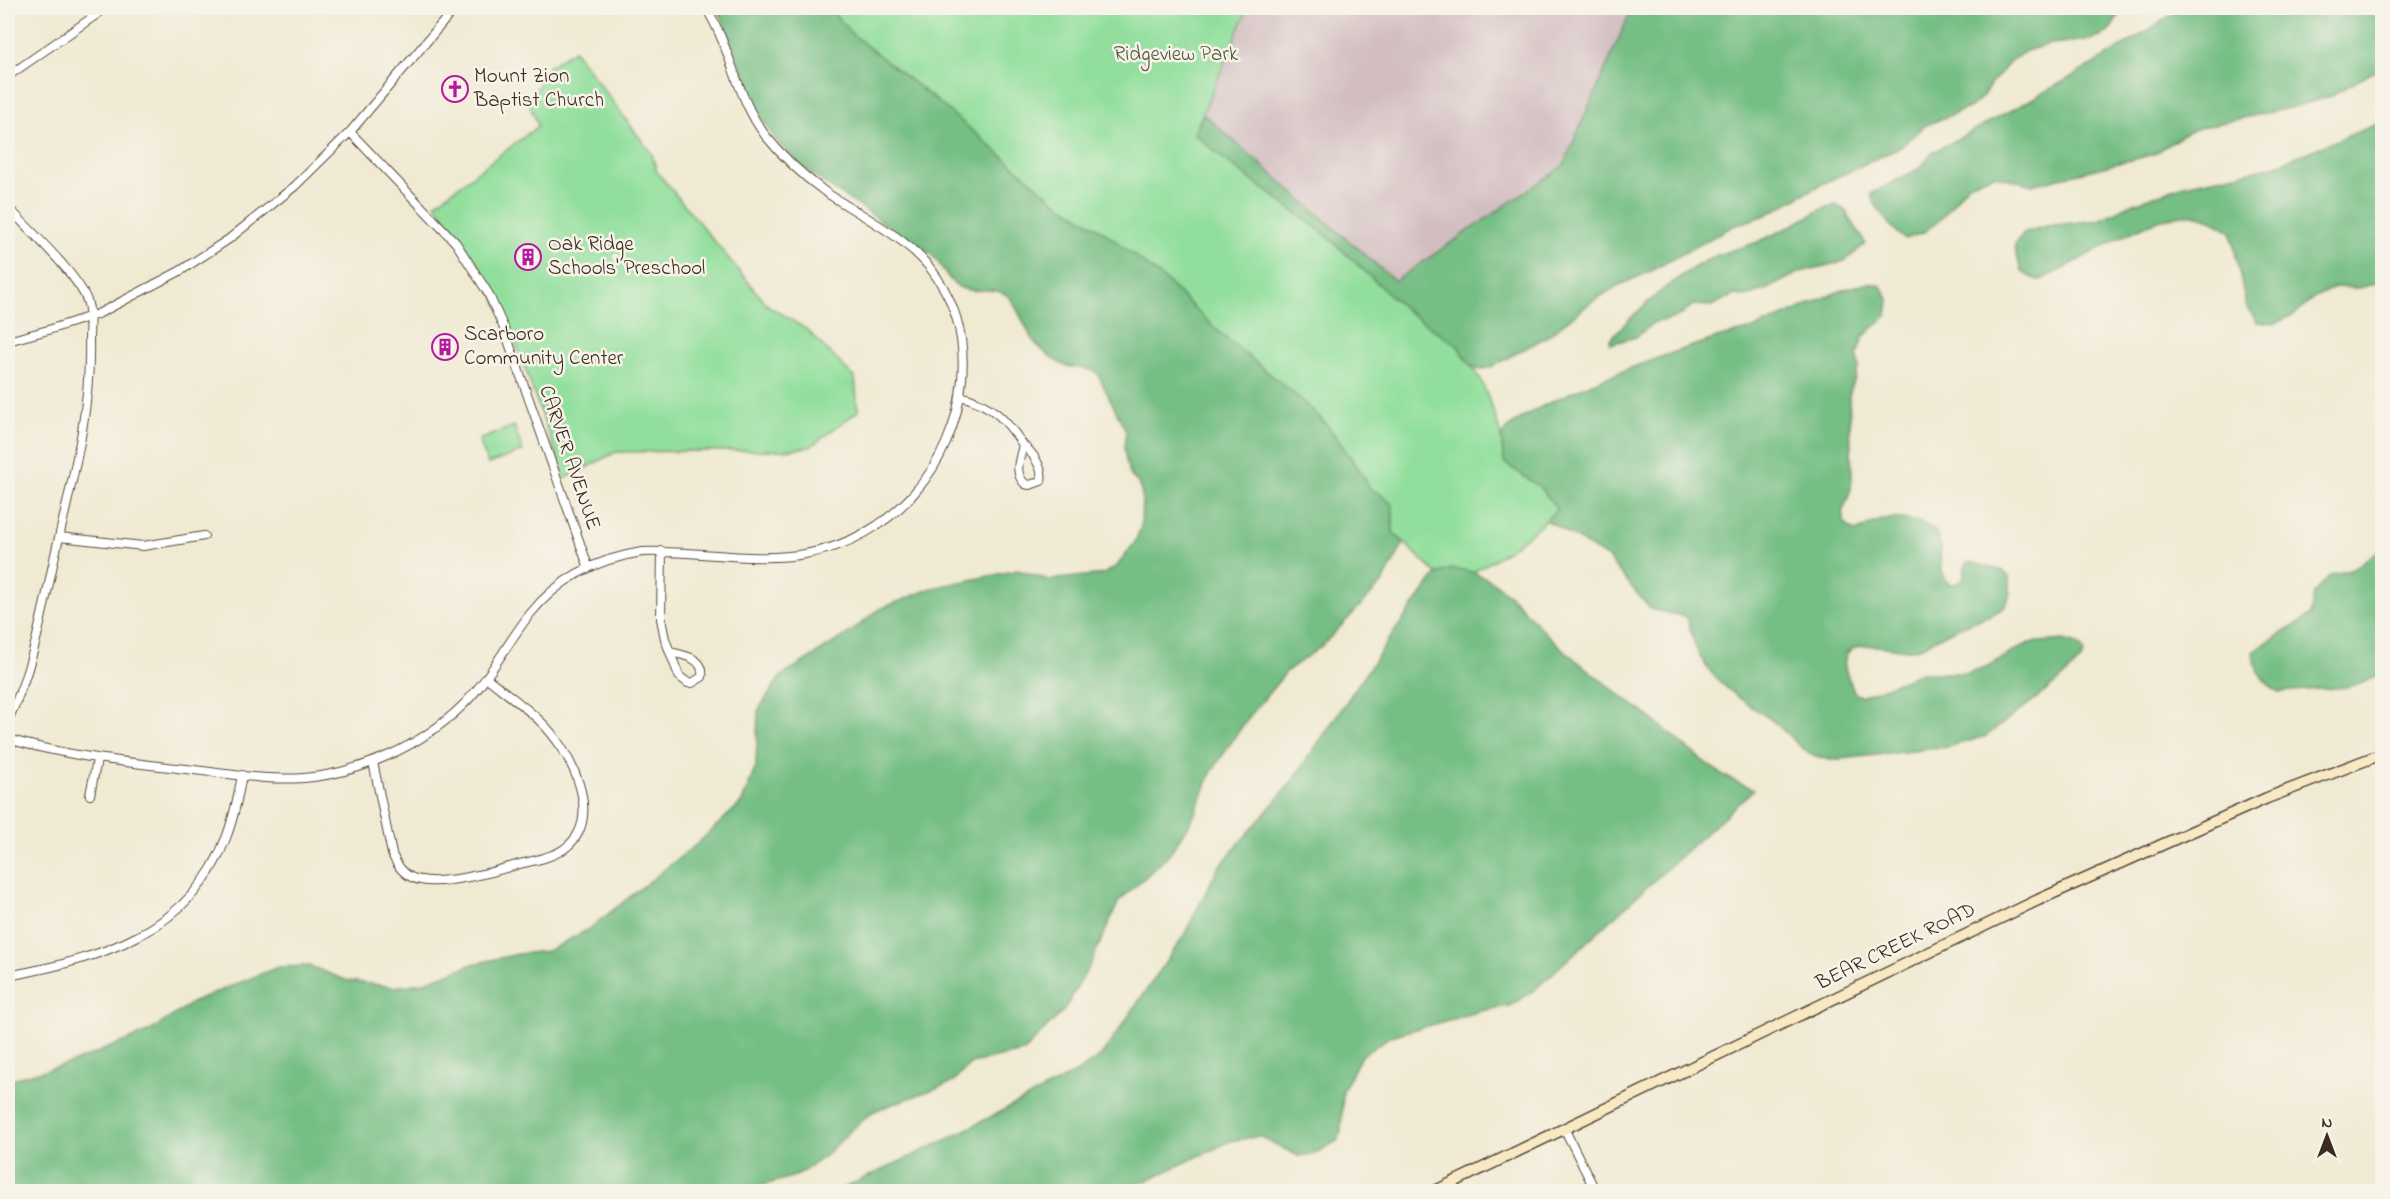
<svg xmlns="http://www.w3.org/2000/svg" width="2390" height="1199" viewBox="0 0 2390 1199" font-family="'Indie Flower',sans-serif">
	<rect width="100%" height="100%" fill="#f7f3e8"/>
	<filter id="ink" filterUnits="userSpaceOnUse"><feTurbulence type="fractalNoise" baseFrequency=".0167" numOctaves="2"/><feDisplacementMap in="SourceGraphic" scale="12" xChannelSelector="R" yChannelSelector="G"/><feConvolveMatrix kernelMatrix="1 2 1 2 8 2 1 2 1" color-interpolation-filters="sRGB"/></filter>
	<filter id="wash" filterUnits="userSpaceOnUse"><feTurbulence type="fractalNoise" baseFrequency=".008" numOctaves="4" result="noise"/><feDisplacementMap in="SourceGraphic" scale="24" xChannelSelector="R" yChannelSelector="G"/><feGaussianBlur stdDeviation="1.35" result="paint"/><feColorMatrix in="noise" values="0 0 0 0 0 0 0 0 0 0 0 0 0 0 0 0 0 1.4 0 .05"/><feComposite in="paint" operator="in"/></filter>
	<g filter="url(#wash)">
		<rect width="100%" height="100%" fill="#f0ead3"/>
		<path fill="#d2bec1" d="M1249,8H1632L1563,166L1395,282L1203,114Z"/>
		<path fill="#92df9d" stroke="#66845e" stroke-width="1.5" d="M829,8H1248L1194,134L1230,164L1326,235L1407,311L1458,346L1481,380L1494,412L1501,436L1504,462L1542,489L1557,509C1532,535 1503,555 1472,573L1452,569L1437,574L1393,532C1395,516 1387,495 1370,489L1361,472L1327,425L1304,402L1220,333L1165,280L1104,232L1055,201L943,106L852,34Z
			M574,50L652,154L657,172L767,305L806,329L855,378L858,411L810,447L784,450L616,452L565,479L515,341L483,273L435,204L538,126L529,103L548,67Z
			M514,426L523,451L488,464L479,440Z"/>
		<path fill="#75be84" stroke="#587451" stroke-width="1.5" d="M717,8H829L852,34L943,106L1055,201L1104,232L1165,280L1220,333L1304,402L1327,425L1361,472L1370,489L1379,493L1393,505V532L1404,543L1383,582L1322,646L1287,671L1245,722L1212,771L1193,818L1168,856L1119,901L1091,963L1064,1010L1023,1052L971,1063L953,1082L874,1111L850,1131L825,1156L798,1175L764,1185L739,1188L735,1192H8V1080L72,1063L150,1031L195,1001L278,967L310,966L348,981L395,987L422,983L473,964L518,954L548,951L589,929L698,843L742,802L756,766L758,711L780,677L849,633L880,609L932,588L1018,570L1049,580L1104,574L1117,566L1135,542L1141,527L1142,494L1138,483L1130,475L1126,461L1124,447L1126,431L1097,373C1086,366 1079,369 1067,366C1058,364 1044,352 1037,345C1027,335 1016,301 1007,295C991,285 974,295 959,287C946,280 941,262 930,253C921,246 911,243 902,237C890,228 878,219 865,210C832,188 798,169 773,136C744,96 739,50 717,8Z
			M1632,8H2124L2110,30L2100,37L2090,40L2050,44L2026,51L2011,61L1990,85L1982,97L1971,107L1926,125L1901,147L1820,185L1766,215L1733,226L1649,272L1617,286L1593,301L1546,337L1491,367L1478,370L1470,365L1458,346L1407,311L1326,235L1230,164L1194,134L1203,114L1395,281L1563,166Z
			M2181,8H2382V67L2331,96L2294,107L2202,127L2186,133L2154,154L2032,185L1994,175L1968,184L1941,219L1923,233L1904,239L1889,224L1875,204L1871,194L1920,168L1933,152C2018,107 2102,63 2181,8Z
			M2382,122V282L2359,288L2335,287L2313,298L2295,314L2274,324L2257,322L2246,305L2231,232C2219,224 2208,217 2194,215C2153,211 2076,265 2038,281L2022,272L2016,255L2015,243L2025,232L2046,226L2099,220L2132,204L2184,185L2270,167Z
			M1836,205L1846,211C1850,224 1862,231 1865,244L1845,261L1800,272L1765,290L1745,296L1734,295L1711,306L1692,305L1683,314L1669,320L1654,322L1636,337L1610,344V339C1640,308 1672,278 1711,258C1725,251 1741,248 1755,243C1779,233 1803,220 1826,207Z
			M1869,283L1881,286L1889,301L1887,315L1863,337L1857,355L1859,367L1849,395L1852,476L1851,489L1842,513L1845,524L1856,532C1865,527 1875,521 1886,519C1899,517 1931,521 1937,535C1944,552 1935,566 1949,584H1956L1963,579L1966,563L1971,562L2003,571L2010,578C2010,591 2011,599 2002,609C1986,618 1968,623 1951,631C1939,636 1921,650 1909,650C1894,650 1858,638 1847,653C1840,664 1850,683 1855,693L1863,696L1921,673H1967L1988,666L2029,643L2064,640L2080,645L2084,652L2081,660L2058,682L1986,736L1948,747L1831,760C1801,755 1797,741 1775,723C1766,715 1755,710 1745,702C1726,689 1705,670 1696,648C1692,638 1690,627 1687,617L1650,609L1607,557L1546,520L1557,509L1542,489L1504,462L1501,436C1524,402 1676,351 1720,337C1731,334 1744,332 1755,328C1794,314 1828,291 1869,283Z
			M2382,548V675L2348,687L2279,692C2263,683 2254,668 2253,651L2310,616L2314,594L2330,575L2353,569Z
			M1451,569C1498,569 1522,612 1553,640C1585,670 1622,696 1657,723C1688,747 1715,777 1754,789L1531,993L1509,1006L1485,1010L1391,1036L1361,1056L1343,1091L1341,1132L1337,1141L1314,1154L1298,1156L1259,1136L1231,1141L1124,1191H837L948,1139L1077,1072L1101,1056L1183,937L1218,868L1290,784L1392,635L1437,574Z"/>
	</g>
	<g filter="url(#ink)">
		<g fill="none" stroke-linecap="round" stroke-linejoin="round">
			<defs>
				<path id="street" d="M8,76L106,8
					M350,132L456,243L488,293L503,326L588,566
					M8,207C27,228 82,278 88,304C91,315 89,329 89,340C91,411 73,477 57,546C44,604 34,667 8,720
					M8,341L48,330L98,314L180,271L229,239L295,186L350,132L455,8
					M961,396C992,405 1005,418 1023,445
					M1023,445C1032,452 1044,468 1041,481L1030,485L1025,484C1013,472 1020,459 1023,445Z
					M59,537L143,546L204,536
					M662,551L661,619L665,639L679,676L688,683H692L702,677C705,658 684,655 670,652
					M8,739C66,756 117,761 177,768C219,772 262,781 304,778C361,773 421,746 462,706C490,679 506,644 530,614C559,578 597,559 642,552C693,550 756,563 805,554C892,539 955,467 962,379C965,344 958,309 938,279C912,238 863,218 824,191C802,175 782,156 765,135C736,97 731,47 706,8
					M373,762L392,854C398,868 406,878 421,880C443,885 494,872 516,865C531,861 551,858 564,849C607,819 569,748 540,721C523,705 504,692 486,677
					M90,795L97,760
					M8,976C98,959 191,933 226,838C234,818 238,797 242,775
					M1564,1128L1596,1192"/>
				<path id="secondary" d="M1433,1192L2038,900L2267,798L2382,754"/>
			</defs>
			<use href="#street" stroke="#564739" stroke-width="10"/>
			<use href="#secondary" stroke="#564739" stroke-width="13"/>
			<use href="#street" stroke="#fff" stroke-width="8"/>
			<use href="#secondary" stroke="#f8e8c3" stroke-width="10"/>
		</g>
	</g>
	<defs>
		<symbol id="church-ring" viewBox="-11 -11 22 22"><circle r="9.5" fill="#f7f3e8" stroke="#b5179e" stroke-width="1.5"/><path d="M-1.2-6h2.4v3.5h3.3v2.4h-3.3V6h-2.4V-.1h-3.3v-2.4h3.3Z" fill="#b5179e"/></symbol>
		<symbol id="building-ring" viewBox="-11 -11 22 22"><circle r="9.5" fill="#f7f3e8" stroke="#b5179e" stroke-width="1.5"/><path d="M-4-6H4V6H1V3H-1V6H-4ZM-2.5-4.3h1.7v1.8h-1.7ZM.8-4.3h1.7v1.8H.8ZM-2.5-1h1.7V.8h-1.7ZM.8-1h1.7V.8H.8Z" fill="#b5179e"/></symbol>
	</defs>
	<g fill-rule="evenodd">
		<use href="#church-ring" x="440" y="74" width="30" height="30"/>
		<use href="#building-ring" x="513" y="242" width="30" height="30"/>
		<use href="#building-ring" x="430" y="332" width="30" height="30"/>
	</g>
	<g text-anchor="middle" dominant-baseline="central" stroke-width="5" stroke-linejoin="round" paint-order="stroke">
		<g font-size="21" fill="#51573e" stroke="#f7f3e8">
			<text x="1176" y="55">Ridgeview Park</text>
		</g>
		<g font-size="21" fill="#3b2a1e" stroke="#f7f3e8" text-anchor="start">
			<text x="474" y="77">Mount Zion<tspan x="474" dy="24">Baptist Church</tspan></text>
			<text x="548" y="245">Oak Ridge<tspan x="548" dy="24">Schools' Preschool</tspan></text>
			<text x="464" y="335">Scarboro<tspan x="464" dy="24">Community Center</tspan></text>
		</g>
		<g font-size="21" fill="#3b2a1e" stroke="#f7f3e8">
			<text transform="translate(569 458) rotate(71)">CARVER AVENUE</text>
			<text transform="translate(1896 947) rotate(-26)">BEAR CREEK ROAD</text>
		</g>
	</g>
	<rect width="2390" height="1199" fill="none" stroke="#f7f3e8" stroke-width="30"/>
	<g transform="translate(2327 1136)" stroke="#f7f3e8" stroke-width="4.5" paint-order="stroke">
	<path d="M0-4.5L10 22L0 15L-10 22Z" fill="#3b2a1e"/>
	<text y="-9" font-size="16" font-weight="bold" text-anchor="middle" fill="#3b2a1e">N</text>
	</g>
</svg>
